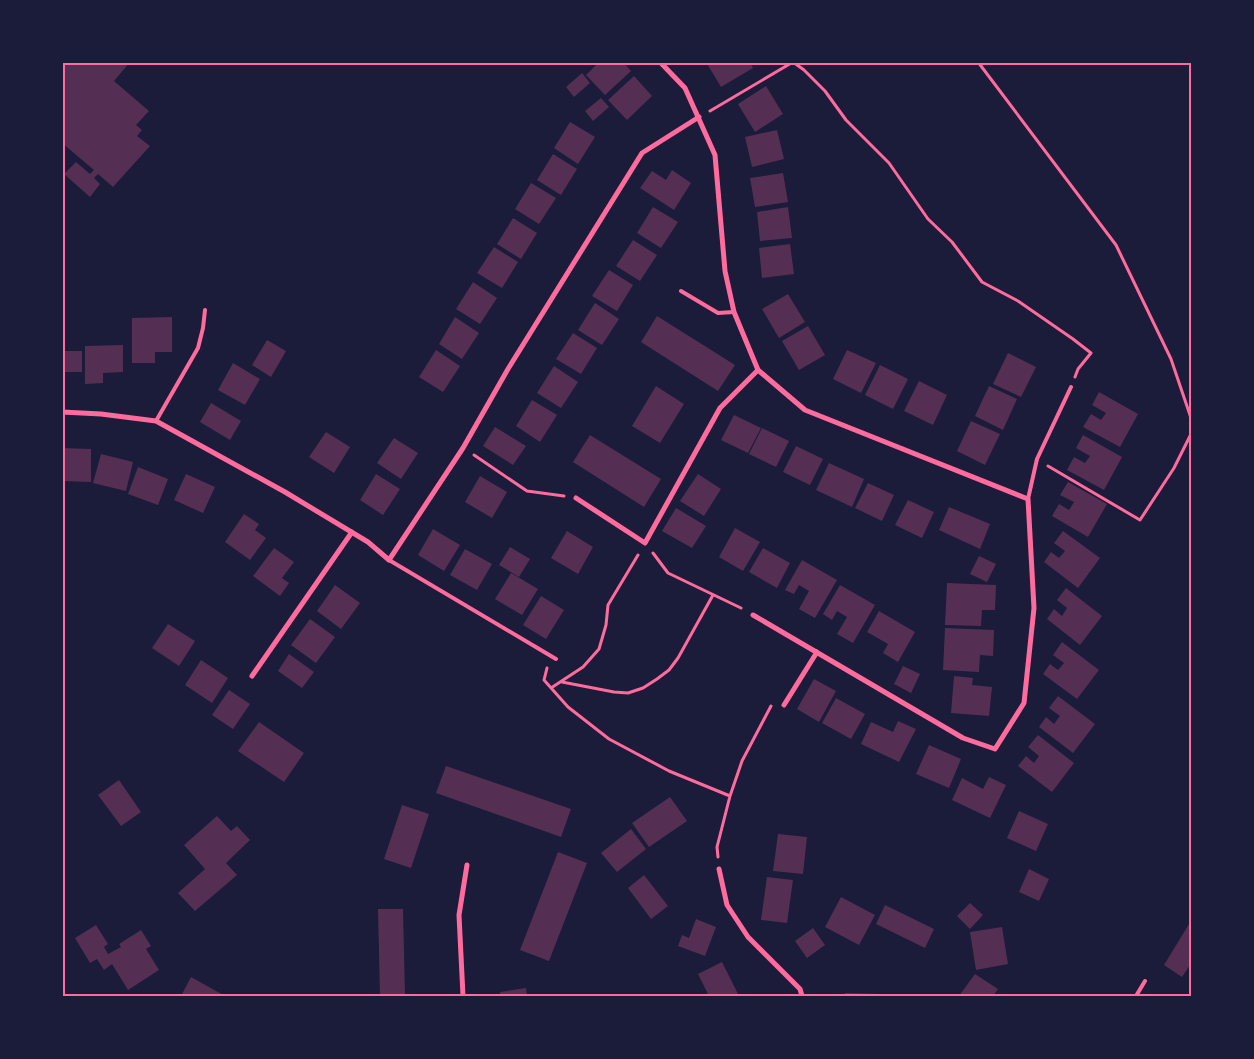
<svg xmlns="http://www.w3.org/2000/svg" width="1254" height="1059" viewBox="0 0 1254 1059" font-family="'Varela Round',sans-serif">
	<rect width="100%" height="100%" fill="#1b1b3a"/>
	<path fill="#542f53" d="M62,62H130L114,81L149,111L136,125L142,130L137,136L150,146L113,187L98,174L94,178L100,184L90,197L64,174L76,162L90,174L94,170L62,143Z
		M599,62H623L631,71L605,95L586,75Z
		M706,62H750L753,68L721,87Z
		M582,73L590,83L574,97L566,87Z
		M634,76L652,96L627,120L608,100Z
		M766,86L783,114L755,132L738,104Z
		M601,98L609,107L593,121L585,111Z
		M570,122L595,137L578,164L554,148Z
		M777,130L784,159L752,167L745,137Z
		M553,154L577,169L561,195L537,180Z
		M672,170L691,183L674,210L640,188L652,171L666,180Z
		M783,173L788,202L755,207L750,178Z
		M531,183L556,198L539,224L515,209Z
		M653,207L678,222L661,248L637,233Z
		M788,207L792,238L760,241L757,212Z
		M513,218L537,233L521,259L497,244Z
		M633,240L657,255L640,281L616,266Z
		M790,244L794,274L762,278L759,248Z
		M494,247L518,262L502,288L477,273Z
		M609,270L633,285L617,311L592,296Z
		M473,282L497,298L480,324L456,309Z
		M788,294L805,322L779,338L762,309Z
		M595,303L619,319L602,345L578,330Z
		M657,316L735,365L718,391L641,342Z
		M172,317V352H155V363H132V318Z
		M455,317L479,333L462,359L439,344Z
		M808,326L825,355L799,370L782,341Z
		M573,333L597,348L581,374L556,359Z
		M267,340L286,351L271,377L252,365Z
		M123,345V372L103,373V383L85,384V346Z
		M436,350L460,366L443,392L419,377Z
		M847,350L876,363L861,393L833,379Z
		M64,351H82V372H64Z
		M1008,353L1036,367L1021,397L993,384Z
		M233,363L260,379L245,405L218,390Z
		M880,365L908,379L893,409L865,395Z
		M554,366L578,382L561,408L537,393Z
		M919,381L947,395L933,425L904,411Z
		M656,386L684,404L660,443L632,426Z
		M989,386L1017,399L1003,430L975,416Z
		M1099,392L1138,414L1120,447L1083,427L1091,414L1101,420L1106,413L1092,405Z
		M532,400L557,415L540,442L516,426Z
		M211,403L241,421L230,440L200,422Z
		M734,415L761,428L748,453L721,440Z
		M971,421L1000,434L985,465L957,451Z
		M495,427L526,446L513,465L483,446Z
		M762,428L789,441L776,467L749,454Z
		M326,432L350,447L334,473L309,457Z
		M590,435L661,479L644,507L573,462Z
		M1083,435L1122,457L1104,490L1067,470L1074,457L1085,463L1090,456L1076,448Z
		M394,438L418,453L401,479L377,463Z
		M796,446L823,459L810,485L783,472Z
		M62,448L91,449V482L62,481Z
		M101,454L133,462L126,491L93,483Z
		M829,463L864,479L852,507L816,490Z
		M138,467L168,479L158,505L128,494Z
		M186,474L215,487L203,513L174,500Z
		M376,474L400,489L383,515L360,500Z
		M698,474L721,489L704,516L680,501Z
		M480,476L507,492L492,518L465,502Z
		M1068,482L1107,504L1088,537L1052,516L1059,504L1069,510L1074,502L1060,495Z
		M868,483L894,495L882,521L855,508Z
		M908,500L934,512L922,538L895,525Z
		M949,507L990,524L980,549L939,530Z
		M676,508L706,526L692,548L662,531Z
		M244,514L259,524L255,530L266,538L250,560L225,542Z
		M735,528L760,542L743,571L719,557Z
		M433,529L460,545L444,571L418,555Z
		M567,531L593,547L578,574L551,558Z
		M1063,531L1100,558L1078,588L1044,562L1051,552L1059,558L1065,551L1054,543Z
		M510,547L530,559L519,577L499,565Z
		M274,548L294,562L282,578L289,583L280,596L253,576Z
		M763,548L790,563L777,588L749,572Z
		M465,549L492,564L477,590L450,575Z
		M979,556L996,564L987,582L970,574Z
		M802,560L837,580L815,618L799,609L809,591L799,585L794,594L785,590Z
		M511,573L538,589L522,615L495,599Z
		M947,583L996,585L995,610H982L981,626L945,625Z
		M335,585L360,603L341,629L317,611Z
		M840,585L875,605L853,643L837,634L847,617L837,611L832,620L823,614Z
		M1066,588L1102,616L1080,645L1047,619L1054,609L1062,616L1067,608L1057,600Z
		M541,596L564,610L546,639L523,625Z
		M879,611L915,632L898,662L883,653L888,644L867,632Z
		M310,619L335,637L316,663L291,645Z
		M168,624L195,641L179,666L152,648Z
		M945,628L994,630L993,656L980,655L979,672L943,670Z
		M1062,642L1099,670L1077,699L1043,674L1050,664L1058,670L1064,663L1053,655Z
		M289,654L314,672L302,688L278,671Z
		M201,660L228,678L212,703L185,685Z
		M903,666L920,674L911,693L894,684Z
		M954,676L973,678L972,685L992,687L989,716L951,713Z
		M814,679L836,691L819,722L797,709Z
		M229,690L250,704L233,729L212,715Z
		M1058,696L1095,724L1073,753L1039,727L1046,717L1054,724L1060,716L1049,708Z
		M836,698L865,714L851,739L822,723Z
		M898,721L916,729L899,762L861,744L871,722L893,732Z
		M259,722L304,753L284,782L238,751Z
		M1038,735L1074,763L1052,792L1018,766L1026,756L1034,763L1039,756L1028,747Z
		M929,745L961,759L949,788L916,774Z
		M446,766L571,809L561,837L436,793Z
		M989,777L1006,785L990,818L952,800L962,778L983,789Z
		M119,780L141,812L121,826L98,795Z
		M670,797L687,821L649,847L632,823Z
		M402,805L429,814L411,868L384,859Z
		M1019,811L1048,824L1036,851L1007,838Z
		M217,816L231,831L237,826L250,840L226,863L237,875L195,911L178,893L205,869L184,845Z
		M631,829L646,849L617,872L601,853Z
		M778,834L807,837L803,874L773,871Z
		M558,852L587,863L549,961L520,950Z
		M1029,869L1049,879L1039,901L1019,892Z
		M644,875L668,906L651,919L628,888Z
		M767,877L793,880L787,923L761,920Z
		M841,897L875,915L859,945L825,927Z
		M970,903L983,915L970,929L957,916Z
		M885,905L934,929L925,948L876,924Z
		M378,909H403L405,996H380Z
		M696,919L716,927L705,956L678,946L682,935L689,938Z
		M1189,924L1192,926V962L1182,977L1164,965Z
		M96,925L108,944L104,947L108,954L121,947L119,944L141,930L151,946L146,949L159,970L128,990L112,964L104,970L97,959L90,963L75,938Z
		M1002,927L1008,964L976,970L970,932Z
		M813,928L825,945L807,958L795,941Z
		M722,962L739,996H709L698,974Z
		M975,974L998,989L993,996H959Z
		M191,977L225,996H181Z
		M526,988L527,996H501L500,992Z
		M845,993L881,994V996H845Z"/>
	<g fill="none" stroke-linecap="round" stroke-linejoin="round">
		<path stroke="#ff6b9d" stroke-width="3" d="M793,62L804,70L825,91L846,120L889,163L928,219L952,242L982,282L1018,301L1073,339L1091,353L1078,369L1075,377
			M978,62L1116,245L1171,359L1192,421
			M710,111L793,62
			M474,455L527,491L564,496
			M1048,466L1140,520L1174,468L1192,432
			M653,553L668,573L741,608
			M547,668L544,680L568,707L609,739L669,771L730,796L717,847L718,857
			M562,682L614,692L628,693L643,688L657,679L669,670L678,658L713,595
			M551,688L583,667L599,649L606,625L608,605L638,555
			M730,796L742,761L771,706"/>
		<path stroke="#ff6b9d" stroke-width="4" d="M681,291L718,313L734,312
			M156,421L198,348L203,328L205,310
			M1028,499L1037,459L1071,387
			M389,560L556,659
			M1136,996L1145,981"/>
		<path stroke="#ff6b9d" stroke-width="5" d="M660,62L685,88L715,155L725,271L734,312L758,370L805,410L1028,499L1034,608L1024,703L995,749L963,738L753,615
			M62,412L101,414L156,421L285,492L368,542L389,560L463,448L508,369L642,153L699,117
			M576,498L645,543L720,408L758,370
			M252,676L352,532
			M784,705L817,652
			M719,869L727,905L748,937L800,989L802,996
			M463,996L459,915L467,865"/>
	</g>
	<rect width="1254" height="1059" fill="none" stroke="#1b1b3a" stroke-width="128"/>
	<rect x="64" y="64" width="1126" height="931" fill="none" stroke="#ff6b9d" stroke-width="2"/>
</svg>
